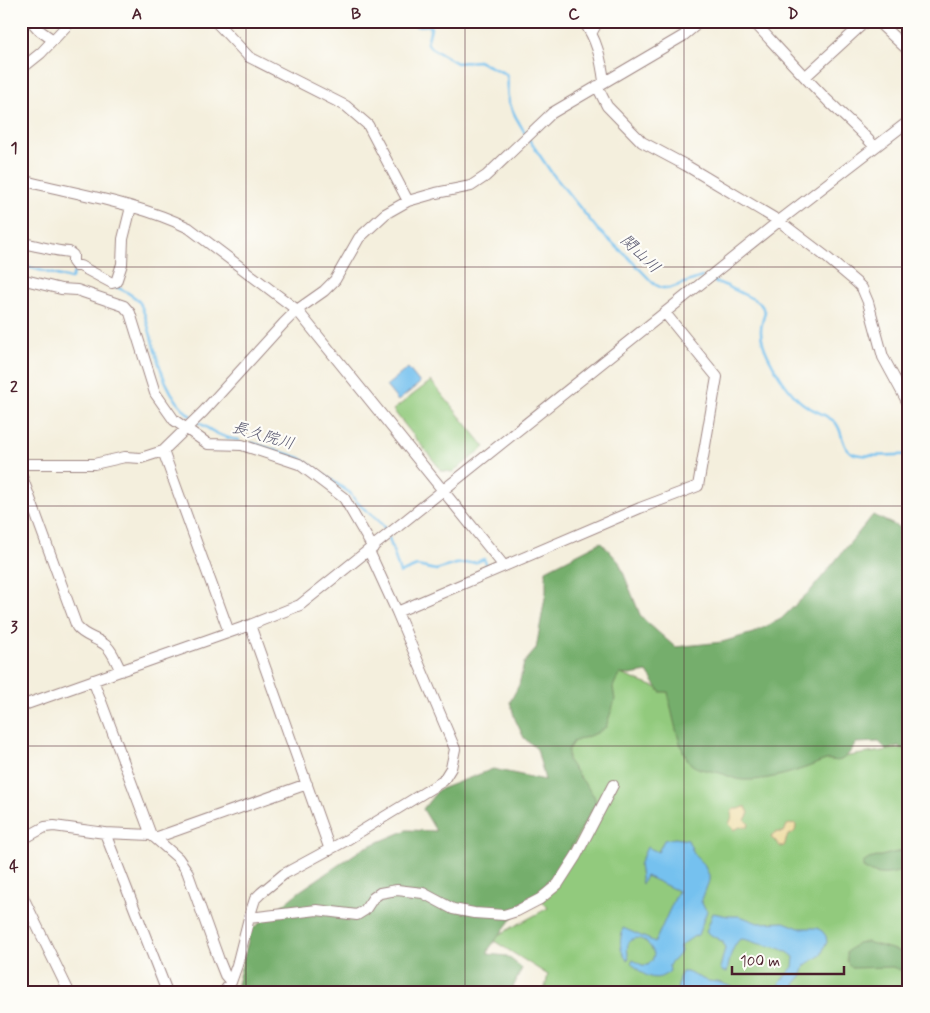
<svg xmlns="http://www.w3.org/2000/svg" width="930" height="1013" viewBox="0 0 930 1013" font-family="Mynerve,'Klee One',sans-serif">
	<rect width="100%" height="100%" fill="#fdfcf7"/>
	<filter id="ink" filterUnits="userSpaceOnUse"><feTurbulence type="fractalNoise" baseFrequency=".02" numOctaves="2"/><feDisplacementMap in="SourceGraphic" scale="10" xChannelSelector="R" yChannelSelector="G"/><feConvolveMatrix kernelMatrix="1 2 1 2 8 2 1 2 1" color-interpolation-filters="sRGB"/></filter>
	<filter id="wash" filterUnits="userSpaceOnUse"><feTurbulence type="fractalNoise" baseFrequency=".0096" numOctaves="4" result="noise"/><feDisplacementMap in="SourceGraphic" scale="20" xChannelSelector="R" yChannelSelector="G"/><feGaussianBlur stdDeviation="1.12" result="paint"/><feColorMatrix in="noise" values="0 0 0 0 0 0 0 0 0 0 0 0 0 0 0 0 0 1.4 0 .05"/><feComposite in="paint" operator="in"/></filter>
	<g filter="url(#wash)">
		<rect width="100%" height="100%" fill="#f4efdd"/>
		<path fill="#92ca7d" stroke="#6e7454" d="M431,381L485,447L453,472L442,471L393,410Z
			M615,672L668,692L743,772L909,747V992H544L548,975L491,939L548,908L529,884L560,759Z"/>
		<path fill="#75ae6c" stroke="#60664c" d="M873,515L909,532V752L898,746L887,750L879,742L856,743C852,750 848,756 841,760C836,762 831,759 826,760C819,762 812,766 805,768C789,774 762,781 745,780C733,780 727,774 716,772C707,770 698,770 691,764C679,752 671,709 668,692H660L647,672L630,675L619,674L613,687L615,700L606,727L597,733L573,742L568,750V761L594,796L596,803L548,887L536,895L526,899L489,949L488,954L507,956L522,968L511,992H235L251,930L300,891L362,849L407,830L436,831L423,809L438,790L493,769L545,780L537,749L524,738L515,719L510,702L519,685L524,663L536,649L546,592V570L601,542L619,562L641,617L675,647L722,642L753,633L781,619L812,589Z
			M909,849V869C891,874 880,878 863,868V863L869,859Z
			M867,942L909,954V973L892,967L852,968L847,962V952L857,943Z"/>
		<path fill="#eeda9e" stroke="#9c7c64" d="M744,807H746L749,813L745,820L749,823L748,827H740L734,830L729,824L732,817L731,814L733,809H739Z
			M794,823L796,825C796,831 794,834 788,835L784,846L780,847L777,842L771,838C773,830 779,833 784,832L787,825Z"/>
		<path fill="#75c1ef" stroke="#60708d" d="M408,368L420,383L398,401L386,386Z
			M675,838L688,840L695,856L704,865L709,875V881L701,902L707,911L698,935L693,937L680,946L681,952L669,965L670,971C655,985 642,975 631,962L633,960L642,965H648L652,961L654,954C646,932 621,933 629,958L627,960C618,949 620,940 623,928L655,942L678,891L646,876L642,884L639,865L647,847L658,852L664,840Z
			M713,913L728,916H740L758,923L784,922L799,928H817L822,931L826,936L827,942L824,948L821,955L805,965L802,975L796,982L793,991L788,992L780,987L779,983L793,967L794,957C782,946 771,947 756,943C750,941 746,939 740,939C731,948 730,959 727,972H723L720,968L725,948L723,942L706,932Z
			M682,972H687L707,981L718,982L747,992H677L679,978Z"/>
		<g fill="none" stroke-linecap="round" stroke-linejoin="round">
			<path stroke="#75c1ef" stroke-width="2.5" d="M410,21L416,26L429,25L431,28L427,43L431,48L457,63L478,61L506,74C510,82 506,89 508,97C510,110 519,122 525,133
				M528,138L551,172L598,230L629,258L654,284L662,288H670L702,277
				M21,265L71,279L75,271L78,270
				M710,280L727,286L759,302L765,311C764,317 761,324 761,330C760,350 788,394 805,405C814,411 827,415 835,422C844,431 840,450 855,454C870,458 893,454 909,455
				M114,286C122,289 135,296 140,303C145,313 148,326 151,336C159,366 167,398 193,418
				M197,421C211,431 222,438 239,440
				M252,443L300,458L350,493C359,510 379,515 387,533
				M389,538L400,573L417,566L436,570L456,564L477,562L484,559L488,568H490"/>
		</g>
	</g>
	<g filter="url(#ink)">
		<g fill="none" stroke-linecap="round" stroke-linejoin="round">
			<defs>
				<path id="minor" d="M31,21L39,30L53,40
					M215,21L249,57L346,106L368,125L408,201
					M583,21C597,39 601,59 604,81
					M753,21C778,48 802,75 828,101C844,116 860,130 875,147
					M877,21L909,51
					M592,32L598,21
					M21,69L41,53L71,21
					M805,77L866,21
					M597,86L607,106L642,142L687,166L779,221L825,256L857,283L862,288L868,302L883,357L909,405
					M21,180C76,194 138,203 189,228L297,310L504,566
					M21,243C37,245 53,251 69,252L73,255V262L76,266H80L112,283L116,282L122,264L123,239L131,207
					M21,279L61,289L77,290L124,306L130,313L155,393L174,420L208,444L242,445L299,464L344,498L373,548
					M163,451L229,632
					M21,464H94L125,457L141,458L163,451L203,412L283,324L297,310L324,291L335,280L359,238L385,214L408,201L436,193L471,186L486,176L552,113L683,36L701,21
					M21,474L77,627C84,636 94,637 104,644C112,649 116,662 121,671
					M397,612L640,508L698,486L717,377L665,313
					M250,625L330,850
					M93,680L151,835
					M21,706L250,625L300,605L779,221L909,121
					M105,833L167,992
					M155,838L307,784
					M21,840L45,827L54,826L105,833L151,835L155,838L178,858L187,871L219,960L225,975L231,982
					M21,893L69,992
					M249,918L317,910L357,915L365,910L373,898L380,893L397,890L423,893L453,909L474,913L504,915L517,911L540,899L558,884L576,856L613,785
					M224,992L231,982L237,965L249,918L255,899L261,893L284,874L345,841L443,781L451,768L455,749L397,612L369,551"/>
			</defs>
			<use href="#minor" stroke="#9f8784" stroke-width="12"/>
			<use href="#minor" stroke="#fff" stroke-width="10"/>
		</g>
	</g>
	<path fill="none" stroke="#4a1f2b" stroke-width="1" stroke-opacity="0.55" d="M246,21V992M465,21V992M684,21V992M21,267H909M21,506H909M21,746H909"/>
	<g text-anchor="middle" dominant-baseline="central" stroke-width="4.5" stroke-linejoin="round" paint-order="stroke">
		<g font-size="16" font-style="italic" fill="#595870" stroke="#fdfcf7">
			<text transform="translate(640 254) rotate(44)">関山川</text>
			<text transform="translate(263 436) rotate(16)">長久院川</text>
		</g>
	</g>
	<rect width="930" height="1013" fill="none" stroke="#fdfcf7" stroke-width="55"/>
	<path d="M732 966v8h112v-8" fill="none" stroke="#4a1f2b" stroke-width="2.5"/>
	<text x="740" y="966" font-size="15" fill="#4a1f2b" stroke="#fdfcf7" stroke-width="4" paint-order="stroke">100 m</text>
	<rect x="28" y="28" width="874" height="958" fill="none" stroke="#4a1f2b" stroke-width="2"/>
	<g font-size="16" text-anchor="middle" font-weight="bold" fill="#4a1f2b">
		<text x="137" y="19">A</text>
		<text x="356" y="19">B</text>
		<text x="574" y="19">C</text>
		<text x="793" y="19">D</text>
		<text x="14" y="153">1</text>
		<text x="14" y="392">2</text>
		<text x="14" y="632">3</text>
		<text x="14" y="871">4</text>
	</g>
</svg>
